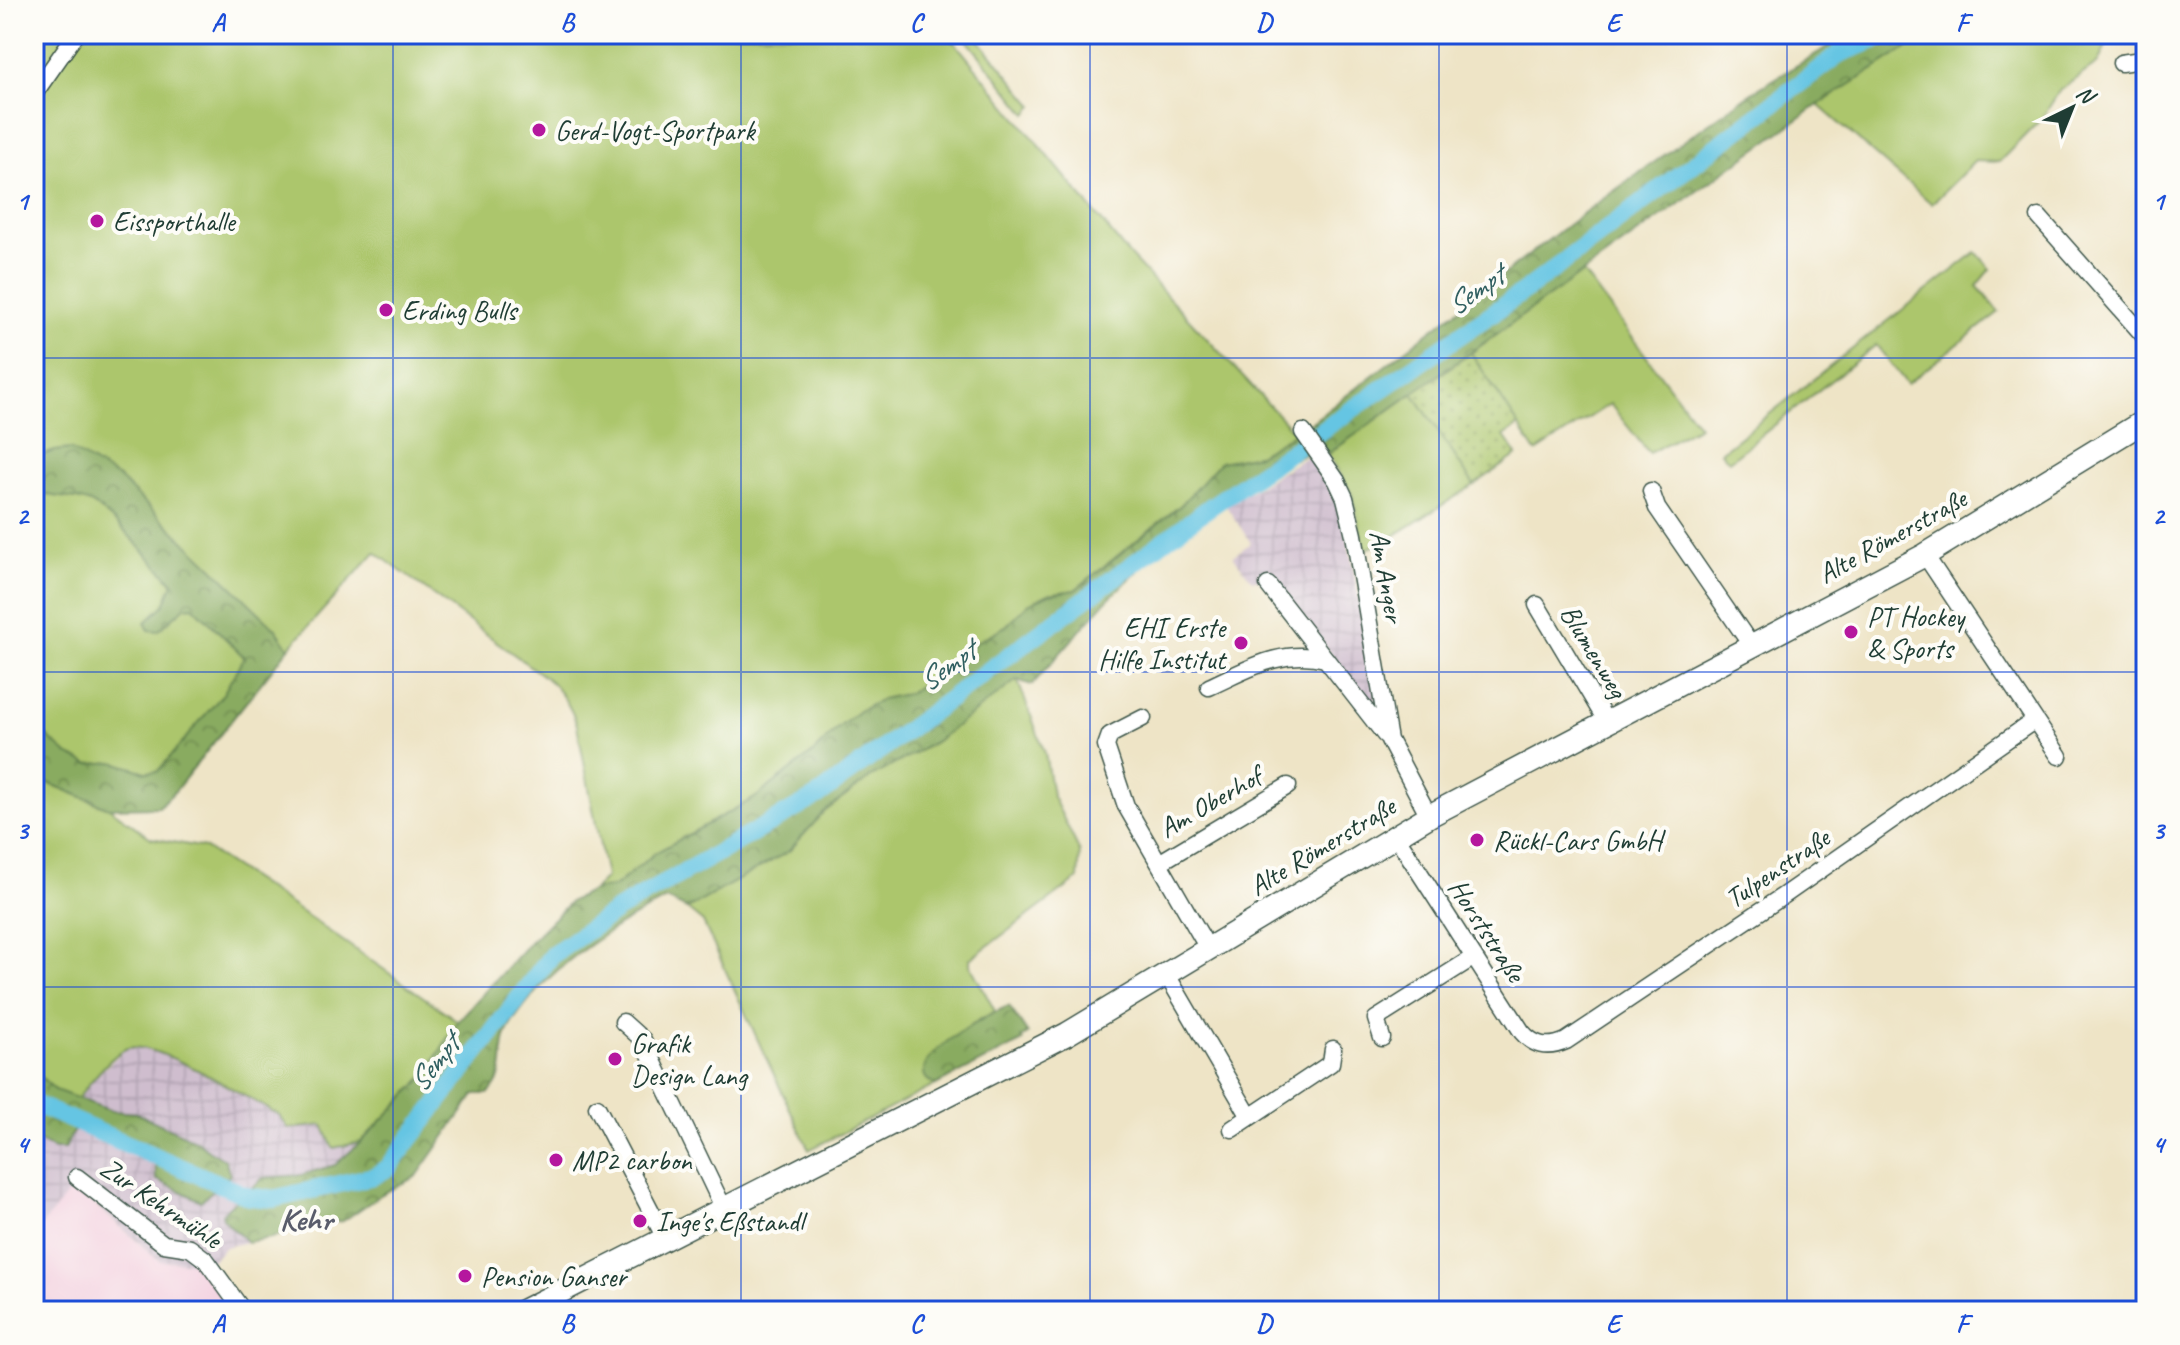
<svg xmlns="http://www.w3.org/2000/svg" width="2180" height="1345" viewBox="0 0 2180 1345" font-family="Caveat,sans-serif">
	<defs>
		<pattern id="industrial-grid" width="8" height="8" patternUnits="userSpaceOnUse" patternTransform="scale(2)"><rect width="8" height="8" fill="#cfbdce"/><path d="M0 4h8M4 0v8" fill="none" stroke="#b1a3b2"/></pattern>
		<pattern id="forest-crowns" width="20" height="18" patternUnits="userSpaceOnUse" patternTransform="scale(2)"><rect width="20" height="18" fill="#89ab60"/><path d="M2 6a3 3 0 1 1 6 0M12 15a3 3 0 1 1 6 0" fill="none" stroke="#6f8c50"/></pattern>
		<pattern id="garden-dots" width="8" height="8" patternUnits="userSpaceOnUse" patternTransform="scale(2)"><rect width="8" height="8" fill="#acc66c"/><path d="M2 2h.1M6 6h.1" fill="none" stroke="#8ba25a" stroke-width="1.8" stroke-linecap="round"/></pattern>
	</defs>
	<rect width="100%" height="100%" fill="#fdfcf7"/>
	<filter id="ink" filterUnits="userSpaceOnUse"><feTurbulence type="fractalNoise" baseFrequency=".0125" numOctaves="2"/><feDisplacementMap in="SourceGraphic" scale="16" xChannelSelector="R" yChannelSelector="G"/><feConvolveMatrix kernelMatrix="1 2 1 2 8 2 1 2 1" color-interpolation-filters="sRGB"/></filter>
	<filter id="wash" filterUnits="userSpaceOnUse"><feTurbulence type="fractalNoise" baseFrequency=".006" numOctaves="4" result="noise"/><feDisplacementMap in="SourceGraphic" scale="32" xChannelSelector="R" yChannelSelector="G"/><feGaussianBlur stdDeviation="1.8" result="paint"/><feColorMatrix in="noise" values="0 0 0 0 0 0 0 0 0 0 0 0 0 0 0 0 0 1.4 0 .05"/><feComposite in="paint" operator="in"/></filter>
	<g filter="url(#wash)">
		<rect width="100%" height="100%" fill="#eee4c6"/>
		<path fill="#f3cfdf" d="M73,1187L160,1261L190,1262L212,1282L234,1311H34V1234Z"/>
		<path fill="url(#industrial-grid)" d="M1311,454L1341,502L1377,698L1369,706L1307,622L1272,579L1252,580L1233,556L1251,543L1226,506Z
			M142,1047L182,1060L279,1115L323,1125L334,1148L361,1142L335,1165L301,1175L263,1178L251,1189L237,1196L223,1219L247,1242L225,1247L201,1272L190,1262L160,1261L74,1187L34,1234V1139L54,1149L84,1121L156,1148V1180L201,1201L225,1159L211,1152L195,1140L136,1113L112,1111L77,1099L91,1081L126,1048Z"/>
		<path fill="#acc66c" stroke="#668250" stroke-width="2" d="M34,34H948L1131,257L1295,433L1258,455L1220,463L1181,505L1075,590L1049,594L1029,604L1006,626L978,641L910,693L882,699L838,728L812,754L755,798L655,853L614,887L594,890L606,877L577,725C571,707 563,695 550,681L375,552L289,648L175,791L34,762Z
			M962,34H974L1034,106L1027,114Z
			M1929,34H2146L2108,41L2098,63L2060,90L2042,118L1999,162L1975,161L1932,204L1818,105Z
			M1976,252L1991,269L1977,286L1999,312L1907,384L1876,345L1729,461L1721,452Z
			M1582,271L1699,426L1649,453L1610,404L1536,452L1471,353Z
			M1413,393L1474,485L1384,542L1364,550L1352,494L1328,454Z
			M1017,679L1045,753L1052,795L1080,852L1078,879L970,959V965L995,1011L972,1024L933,1056L928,1080L936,1085L809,1150L703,922L687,909L789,851L824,812L871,777L935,742Z
			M34,777L109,808L151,838L205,848L287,902L458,1021L425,1076L361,1142L333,1148L323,1125L289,1129L279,1115C252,1101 150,1036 125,1049C111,1056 87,1086 77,1099L55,1090L34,1071Z"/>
		<path fill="url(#forest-crowns)" stroke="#54744a" stroke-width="2" d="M1849,34H1929L1818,105L1328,454L1307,426L1582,214L1751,93Z
			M1295,433L1309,452L1296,459H1268L1224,488L1164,537L1136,573L1107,600L1032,685L1017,680L935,742L871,777L824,812L789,851L687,909L666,899C607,930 546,968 510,1026C496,1048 511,1073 488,1094H475L417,1176L382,1194L343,1221L304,1226L271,1238L247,1242L223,1219L222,1214C236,1197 249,1192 263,1178L301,1175L335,1165L361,1142L425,1076L458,1021L530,942L571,901L594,890L614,887L655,853L755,798L812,754L838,728L859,711L882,699L910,693L978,641L1006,626L1028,604L1049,594L1075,590L1181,505L1220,462L1258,455Z
			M70,449L119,478L275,628L289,648L175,791L159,807L109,808L34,777V725L67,754L88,764L114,762L146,772L158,771L223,694L244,657L193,606L185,607L158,631L149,630L145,623L164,605L173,583C157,565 109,512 90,503C73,495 49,500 34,489V458L55,451Z
			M1009,1006L1028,1034L1021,1038L1023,1041L936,1085C930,1082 924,1079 924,1072C923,1049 990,1013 1009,1006Z
			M34,1071L55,1090L112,1111L136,1113L195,1140L211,1152L225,1159L230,1175L201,1201L156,1179L155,1148L84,1121L72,1133L65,1149H54L34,1139Z"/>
		<path fill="url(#garden-dots)" stroke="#668250" stroke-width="2" d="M1471,353L1519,426L1504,436L1517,455L1474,485L1413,393Z"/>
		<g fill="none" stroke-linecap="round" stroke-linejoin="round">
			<path stroke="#65c5e3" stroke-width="18" d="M34,1104L250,1197L273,1199L374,1176L388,1168L400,1152L552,955L617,910L818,796L1210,507L1526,290L1839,54L1890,34"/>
		</g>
	</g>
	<g filter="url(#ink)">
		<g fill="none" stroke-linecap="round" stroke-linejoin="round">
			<defs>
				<path id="minor" d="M2121,63L2141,60L2146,63
					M34,94L76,34
					M2039,217L2146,338
					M1303,432L1337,481L1345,498L1354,535L1389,740L1429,816
					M1651,491L1657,508L1753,648
					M1925,555L2059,756
					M1268,585L1385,735
					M1537,605L1608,724
					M1209,687C1249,669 1280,648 1326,659
					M1143,718L1110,735L1106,746L1126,806L1209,950
					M1396,836L1522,1032C1534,1046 1548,1049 1566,1041L1783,896L2035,720
					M1159,863L1288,786
					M1167,975L1250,1117L1331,1063L1333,1049
					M623,1022L643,1040L724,1209
					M1382,1038L1376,1019L1474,957
					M597,1107L665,1238
					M1232,1129L1250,1117
					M77,1177L164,1244L190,1248L206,1260L243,1311"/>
				<path id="secondary" d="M523,1311L1067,1034L1429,816L1925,555L2146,420"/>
			</defs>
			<use href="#minor" stroke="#3e564a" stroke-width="19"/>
			<use href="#secondary" stroke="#3e564a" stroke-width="25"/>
			<use href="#minor" stroke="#fff" stroke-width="16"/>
			<use href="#secondary" stroke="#fff" stroke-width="22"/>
		</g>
	</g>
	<path fill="none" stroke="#1d4ed8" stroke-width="2" stroke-opacity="0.55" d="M393,34V1311M741,34V1311M1090,34V1311M1439,34V1311M1787,34V1311M34,358H2146M34,672H2146M34,987H2146"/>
	<g fill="#b5179e" stroke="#fdfcf7" stroke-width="3">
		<circle cx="539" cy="130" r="8"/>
		<circle cx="97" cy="221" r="8"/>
		<circle cx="386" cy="310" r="8"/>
		<circle cx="1851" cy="632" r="8"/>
		<circle cx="1241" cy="643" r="8"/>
		<circle cx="1477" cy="840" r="8"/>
		<circle cx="615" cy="1059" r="8"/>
		<circle cx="556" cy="1160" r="8"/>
		<circle cx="640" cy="1221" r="8"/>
		<circle cx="465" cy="1276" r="8"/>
	</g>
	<g text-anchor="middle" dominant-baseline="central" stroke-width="8" stroke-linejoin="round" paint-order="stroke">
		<g font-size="28" fill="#1f3d34" stroke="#fdfcf7" text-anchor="start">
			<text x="555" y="130">Gerd-Vogt-Sportpark</text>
			<text x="113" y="221">Eissporthalle</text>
			<text x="402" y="310">Erding Bulls</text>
			<text x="1867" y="616">PT Hockey<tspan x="1867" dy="32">&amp; Sports</tspan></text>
			<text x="1225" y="627" text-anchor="end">EHI Erste<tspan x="1225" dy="32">Hilfe Institut</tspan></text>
			<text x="1493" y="840">Rückl-Cars GmbH</text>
			<text x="631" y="1043">Grafik<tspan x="631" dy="32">Design Lang</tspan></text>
			<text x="572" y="1160">MP2 carbon</text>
			<text x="656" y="1221">Inge's Eßstandl</text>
			<text x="481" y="1276">Pension Ganser</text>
		</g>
		<g font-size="28" fill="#1f3d34" stroke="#fdfcf7">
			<text transform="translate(1892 536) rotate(-29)">Alte Römerstraße</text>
			<text transform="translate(1387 576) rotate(80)">Am Anger</text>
			<text transform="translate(1594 651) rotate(59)">Blumenweg</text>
			<text transform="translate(1210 802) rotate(-30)">Am Oberhof</text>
			<text transform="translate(1322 846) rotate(-31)">Alte Römerstraße</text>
			<text transform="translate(1777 868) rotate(-34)">Tulpenstraße</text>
			<text transform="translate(1487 930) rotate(57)">Horststraße</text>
			<text transform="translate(161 1203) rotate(34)">Zur Kehrmühle</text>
		</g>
		<g font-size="30" font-style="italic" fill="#305f60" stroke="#fdfcf7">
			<text transform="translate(1475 290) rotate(-35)">Sempt</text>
			<text transform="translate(947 666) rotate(-36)">Sempt</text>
			<text transform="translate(434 1063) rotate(-52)">Sempt</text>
		</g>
		<g font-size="32" font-weight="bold" fill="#595c6b" stroke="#fdfcf7">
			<text x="306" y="1219">Kehr</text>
		</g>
	</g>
	<rect width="2180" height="1345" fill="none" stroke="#fdfcf7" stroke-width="88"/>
	<g transform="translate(2072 108) rotate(43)" stroke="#fdfcf7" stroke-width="6" paint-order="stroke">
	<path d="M0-6L14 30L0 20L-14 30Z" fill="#1f3d34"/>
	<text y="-12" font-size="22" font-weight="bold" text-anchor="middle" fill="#1f3d34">N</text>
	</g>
	<rect x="44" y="44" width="2092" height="1257" fill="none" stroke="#1d4ed8" stroke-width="3"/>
	<g font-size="26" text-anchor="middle" font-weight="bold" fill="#1d4ed8">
		<text x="218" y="31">A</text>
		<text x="567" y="31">B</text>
		<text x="916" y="31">C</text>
		<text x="1264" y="31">D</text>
		<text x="1613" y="31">E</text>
		<text x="1962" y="31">F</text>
		<text x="22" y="210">1</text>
		<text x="2158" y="210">1</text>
		<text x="22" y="524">2</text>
		<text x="2158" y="524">2</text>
		<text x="22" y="839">3</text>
		<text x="2158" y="839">3</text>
		<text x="22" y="1153">4</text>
		<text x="2158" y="1153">4</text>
		<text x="218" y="1332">A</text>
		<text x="567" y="1332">B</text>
		<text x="916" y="1332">C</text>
		<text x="1264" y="1332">D</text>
		<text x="1613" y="1332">E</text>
		<text x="1962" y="1332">F</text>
	</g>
</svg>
